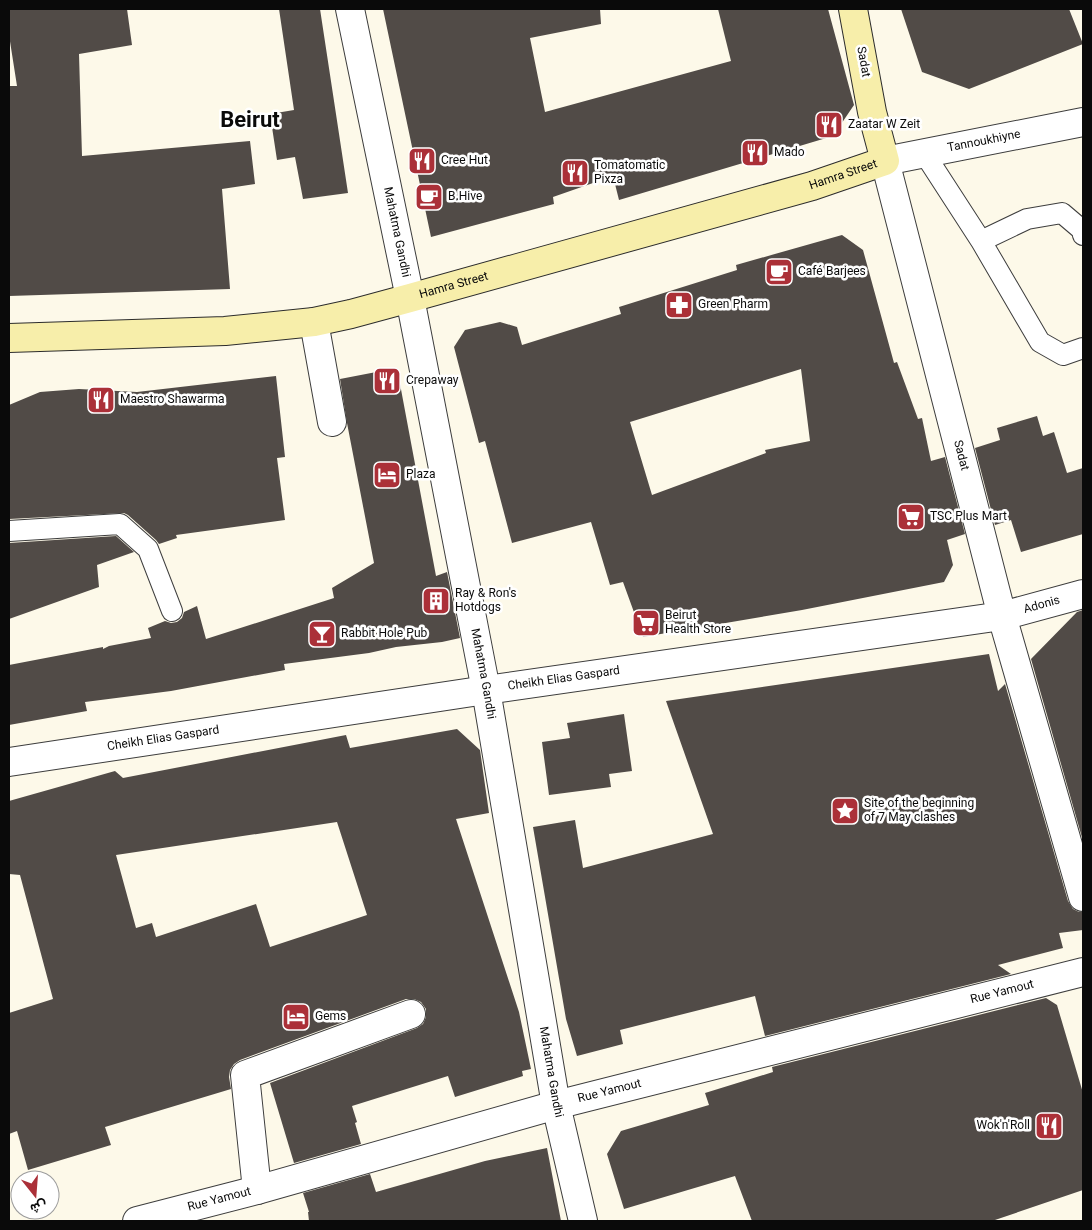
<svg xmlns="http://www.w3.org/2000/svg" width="1092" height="1230" viewBox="0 0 1092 1230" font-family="Georgia,Vazirmatn,serif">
	<rect width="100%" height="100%" fill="#fdf9e9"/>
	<path fill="#514b47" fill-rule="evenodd" d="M9,9H127L132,45L79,54L82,156L250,141L255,184L222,189L230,289L9,296V86H17L9,35Z
		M279,9H320L348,193L303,199L295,157L277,160L270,114L294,110Z
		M383,9H600L601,24L530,38L545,112L731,61L718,9H828L854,105L833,136L619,200L613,176L553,197L554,204L431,237Z
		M901,9H1069L1083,44L969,89L922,72Z
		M842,235L863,250L894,363L897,362L918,419L922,418L931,461L945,457L965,534L947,540L953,565L944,582L802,610L643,637L623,582L610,585L591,522L512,543L485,441L479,443L454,347L465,330L500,322L517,327L522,345L621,314L619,307L737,270L736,265ZM801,369L810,441L765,450L766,453L652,495L630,422Z
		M397,368L436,576L447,572L460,638L442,642L396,647L369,653L284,664L285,670L171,691L85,702L87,711L9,725V665L103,647V649L109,646L151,638L148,628L165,621L171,623L177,622L182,618L184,612L197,606L206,639L334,598L332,588L374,563L347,423L340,379Z
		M276,376L285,457L277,458L285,520L176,535L177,538L159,544L156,540L128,515L124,513L9,519V405L40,392L79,389L137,392Z
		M1037,416L1043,436L1054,432L1067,473L1083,468V534L1021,552L1011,520L995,525L975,448L1000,440L997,428Z
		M116,536L134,552L97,565L99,587L9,619V543Z
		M1083,610V841L1031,659L1077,612Z
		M989,654L998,691L1005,684L1068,901L1073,909L1079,912H1083V930L1059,933L1063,948L998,965L1011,974L765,1036L755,996L620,1030L623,1044L577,1056L566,1019L533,827L575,820L583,868L713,834L666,701Z
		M624,714L632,771L609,774L611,787L549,795L542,742L570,738L567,723Z
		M457,729L480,750L489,813L456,819L519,1012L531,1069L522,1071L523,1076L455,1097L448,1076L352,1106L357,1122L355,1123L361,1144L294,1163L270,1083L417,1028L423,1024L426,1017V1009L421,1002L414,999H406L240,1060L234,1064L230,1070L229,1077L231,1089L105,1127L111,1145L28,1170L17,1131L9,1134V1013L53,999L20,875L9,874V801L115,771L123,778L346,735L350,748ZM337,822L367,915L270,947L256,904L156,937L152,923L136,928L116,855Z
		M1046,998L1057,1005L1083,1093V1190L992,1221H752L735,1176L624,1209L607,1154L621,1131L709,1105L705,1093L773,1072L772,1067Z
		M547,1148L561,1221H309L308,1212H309L303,1193L370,1174L376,1192L485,1161Z"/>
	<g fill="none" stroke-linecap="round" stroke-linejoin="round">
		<defs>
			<path id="service" d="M924,153L981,241L1040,342L1063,355L1083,348
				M981,241L1027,219L1062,213L1082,230L1083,235
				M9,531L120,524L148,549L172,611"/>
			<path id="pedestrian" d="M314,322L332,422
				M257,1190L245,1075L411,1014"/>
			<g id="minor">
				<path id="s1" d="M350,9L410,298L486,690L556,1105L583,1221"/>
				<path id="s2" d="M885,161L1083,122"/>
				<path id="s3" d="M9,762L486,690L1002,616L1083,594"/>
				<path id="s4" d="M137,1221L257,1190L556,1105L1083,972"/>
			</g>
			<g id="tertiary">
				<path id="s5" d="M885,161L1002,616L1083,897"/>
			</g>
			<g id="secondary">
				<path id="s6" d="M9,338L225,331L314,322L351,314L410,298L812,186L885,161L872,112L853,9"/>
			</g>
		</defs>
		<use href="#service" stroke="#3d3d3d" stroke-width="22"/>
		<use href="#pedestrian" stroke="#3d3d3d" stroke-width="30"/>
		<use href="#minor" stroke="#3d3d3d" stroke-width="30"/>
		<use href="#tertiary" stroke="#3d3d3d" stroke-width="30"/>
		<use href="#secondary" stroke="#2c2c2c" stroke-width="30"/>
		<use href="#service" stroke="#fff" stroke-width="20"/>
		<use href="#pedestrian" stroke="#fff" stroke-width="28"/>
		<use href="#minor" stroke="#fff" stroke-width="28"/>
		<use href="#tertiary" stroke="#fff" stroke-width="28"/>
		<use href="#secondary" stroke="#f7eeaa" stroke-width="28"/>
	</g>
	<defs>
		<symbol id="restaurant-square" viewBox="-11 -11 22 22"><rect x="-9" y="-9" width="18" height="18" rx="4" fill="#ab3038" stroke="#fff"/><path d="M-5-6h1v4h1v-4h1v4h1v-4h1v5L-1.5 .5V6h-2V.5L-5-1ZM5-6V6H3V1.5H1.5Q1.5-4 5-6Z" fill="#fff"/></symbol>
		<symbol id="cafe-square" viewBox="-11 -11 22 22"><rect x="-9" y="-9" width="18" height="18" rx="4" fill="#ab3038" stroke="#fff"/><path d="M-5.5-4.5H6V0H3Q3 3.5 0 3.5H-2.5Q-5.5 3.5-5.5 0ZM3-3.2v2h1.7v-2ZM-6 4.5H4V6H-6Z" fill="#fff"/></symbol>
		<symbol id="pharmacy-square" viewBox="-11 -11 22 22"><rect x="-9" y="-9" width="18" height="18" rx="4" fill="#ab3038" stroke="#fff"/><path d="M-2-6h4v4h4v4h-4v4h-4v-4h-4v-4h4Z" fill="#fff"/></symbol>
		<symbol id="hotel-square" viewBox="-11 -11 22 22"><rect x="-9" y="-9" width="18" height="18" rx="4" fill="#ab3038" stroke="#fff"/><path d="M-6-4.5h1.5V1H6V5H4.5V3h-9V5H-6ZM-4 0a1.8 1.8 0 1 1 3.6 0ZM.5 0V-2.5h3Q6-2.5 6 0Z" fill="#fff"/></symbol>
		<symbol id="supermarket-square" viewBox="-11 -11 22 22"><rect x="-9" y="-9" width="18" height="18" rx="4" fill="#ab3038" stroke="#fff"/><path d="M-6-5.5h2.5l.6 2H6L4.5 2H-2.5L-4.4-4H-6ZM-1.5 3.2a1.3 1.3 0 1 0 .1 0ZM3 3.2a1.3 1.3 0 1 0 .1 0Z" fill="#fff"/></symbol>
		<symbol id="building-square" viewBox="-11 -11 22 22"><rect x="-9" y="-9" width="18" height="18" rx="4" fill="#ab3038" stroke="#fff"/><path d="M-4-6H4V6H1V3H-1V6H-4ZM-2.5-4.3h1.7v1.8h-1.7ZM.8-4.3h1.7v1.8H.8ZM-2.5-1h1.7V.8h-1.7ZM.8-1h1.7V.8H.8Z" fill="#fff"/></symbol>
		<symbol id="bar-square" viewBox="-11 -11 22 22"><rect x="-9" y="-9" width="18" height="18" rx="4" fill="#ab3038" stroke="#fff"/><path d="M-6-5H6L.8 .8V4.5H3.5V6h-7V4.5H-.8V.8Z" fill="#fff"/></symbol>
		<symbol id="sight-square" viewBox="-11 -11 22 22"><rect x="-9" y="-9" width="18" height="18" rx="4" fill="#ab3038" stroke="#fff"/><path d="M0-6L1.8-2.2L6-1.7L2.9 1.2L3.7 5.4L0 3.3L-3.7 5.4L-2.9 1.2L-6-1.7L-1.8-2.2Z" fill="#fff"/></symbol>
	</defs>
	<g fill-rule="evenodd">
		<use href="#restaurant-square" x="813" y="109" width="32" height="32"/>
		<use href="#restaurant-square" x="739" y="137" width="32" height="32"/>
		<use href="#restaurant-square" x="406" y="145" width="32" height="32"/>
		<use href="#restaurant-square" x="559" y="157" width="32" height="32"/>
		<use href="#cafe-square" x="413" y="181" width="32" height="32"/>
		<use href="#cafe-square" x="763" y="256" width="32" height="32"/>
		<use href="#pharmacy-square" x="663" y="289" width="32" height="32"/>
		<use href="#restaurant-square" x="371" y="365" width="32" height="32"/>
		<use href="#restaurant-square" x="85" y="384" width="32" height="32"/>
		<use href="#hotel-square" x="371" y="459" width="32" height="32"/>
		<use href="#supermarket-square" x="895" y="501" width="32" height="32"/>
		<use href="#building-square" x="420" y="585" width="32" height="32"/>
		<use href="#supermarket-square" x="630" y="607" width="32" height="32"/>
		<use href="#bar-square" x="306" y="618" width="32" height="32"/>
		<use href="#sight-square" x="829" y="795" width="32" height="32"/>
		<use href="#hotel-square" x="280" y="1001" width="32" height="32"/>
		<use href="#restaurant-square" x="1033" y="1110" width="32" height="32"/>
	</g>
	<g text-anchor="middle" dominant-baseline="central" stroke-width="5" stroke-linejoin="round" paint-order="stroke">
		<g font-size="12" fill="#0a0a0a" stroke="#fff">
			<text transform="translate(863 62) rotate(80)">Sadat</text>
			<text stroke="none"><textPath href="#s2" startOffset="101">Tannoukhiyne</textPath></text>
			<text stroke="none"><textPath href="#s6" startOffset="855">Hamra Street</textPath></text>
			<text stroke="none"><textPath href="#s1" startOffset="228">Mahatma Gandhi</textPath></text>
			<text stroke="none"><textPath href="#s6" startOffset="450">Hamra Street</textPath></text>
			<text stroke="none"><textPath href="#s5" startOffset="304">Sadat</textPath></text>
			<text stroke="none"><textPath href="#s3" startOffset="1045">Adonis</textPath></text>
			<text stroke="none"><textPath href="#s1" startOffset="678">Mahatma Gandhi</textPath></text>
			<text stroke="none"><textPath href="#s3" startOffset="561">Cheikh Elias Gaspard</textPath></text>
			<text stroke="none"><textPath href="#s3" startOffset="156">Cheikh Elias Gaspard</textPath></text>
			<text stroke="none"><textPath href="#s4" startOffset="895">Rue Yamout</textPath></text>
			<text stroke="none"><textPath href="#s1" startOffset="1082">Mahatma Gandhi</textPath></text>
			<text stroke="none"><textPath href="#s4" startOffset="490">Rue Yamout</textPath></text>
			<text stroke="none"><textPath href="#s4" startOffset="85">Rue Yamout</textPath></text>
		</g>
		<g font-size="12" fill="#0a0a0a" stroke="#fff" text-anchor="start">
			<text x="848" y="125">Zaatar W Zeit</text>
			<text x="774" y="153">Mado</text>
			<text x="441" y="161">Cree Hut</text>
			<text x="594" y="166">Tomatomatic<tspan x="594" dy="14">Pixza</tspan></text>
			<text x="448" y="197">B.Hive</text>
			<text x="798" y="272">Café Barjees</text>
			<text x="698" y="305">Green Pharm</text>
			<text x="406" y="381">Crepaway</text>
			<text x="120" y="400">Maestro Shawarma</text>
			<text x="406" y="475">Plaza</text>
			<text x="930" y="517">TSC Plus Mart</text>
			<text x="455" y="594">Ray &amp; Ron's<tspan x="455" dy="14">Hotdogs</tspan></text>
			<text x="665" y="616">Beirut<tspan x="665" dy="14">Health Store</tspan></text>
			<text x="341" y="634">Rabbit Hole Pub</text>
			<text x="864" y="804">Site of the beginning<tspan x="864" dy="14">of 7 May clashes</tspan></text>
			<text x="315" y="1017">Gems</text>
			<text x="1030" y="1126" text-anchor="end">Wok'n'Roll</text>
		</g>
		<g font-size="22" font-weight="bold" fill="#0a0a0a" stroke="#fff">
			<text x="250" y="121">Beirut</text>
		</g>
	</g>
	<rect width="1092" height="1230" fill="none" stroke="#0a0a0a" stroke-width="20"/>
	<g transform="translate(35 1195) rotate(163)"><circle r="24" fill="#ffffff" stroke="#9d9d9d"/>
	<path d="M0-4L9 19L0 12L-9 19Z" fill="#ab3038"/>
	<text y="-8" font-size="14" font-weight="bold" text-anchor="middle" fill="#0a0a0a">ش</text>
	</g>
</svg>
